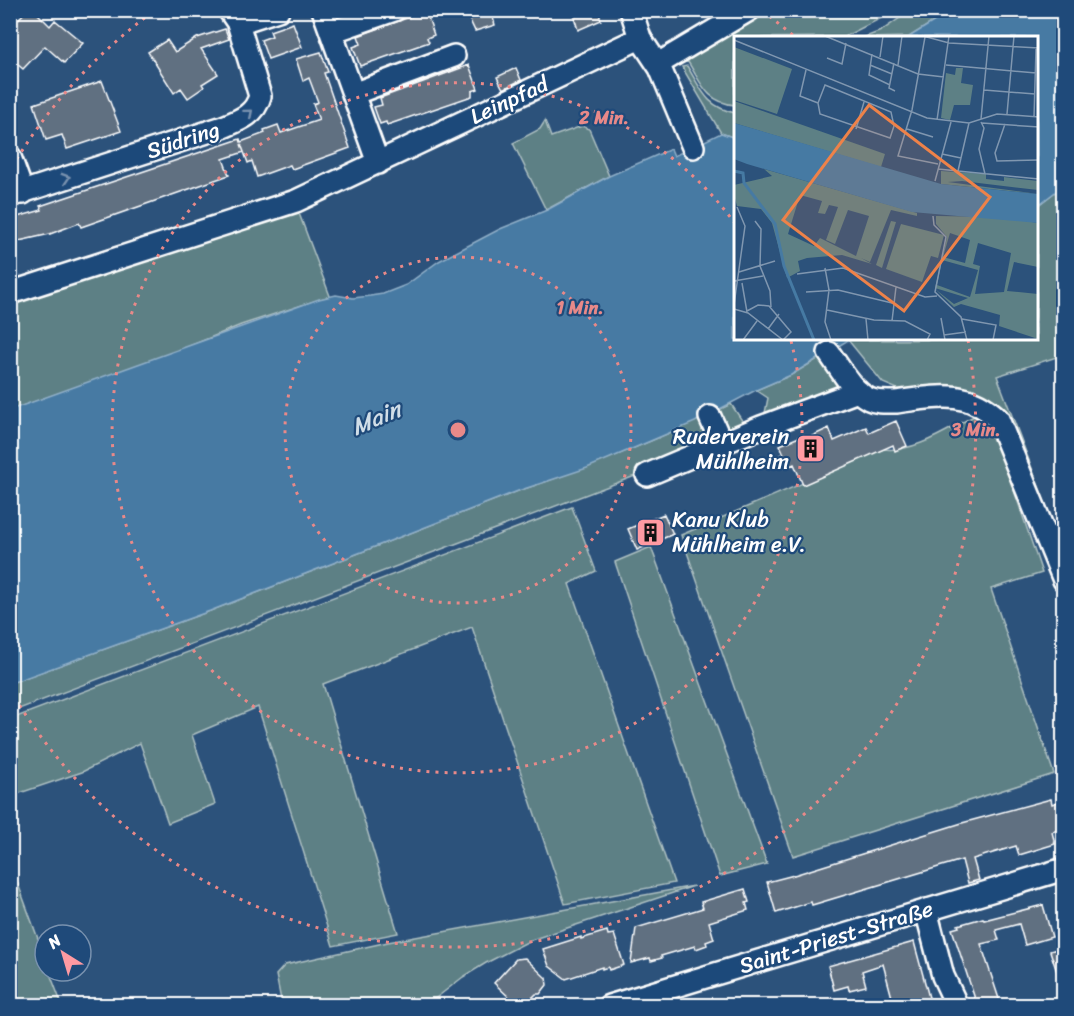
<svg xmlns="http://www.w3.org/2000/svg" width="1074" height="1016" viewBox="0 0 1074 1016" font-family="Sriracha,sans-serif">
	<rect width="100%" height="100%" fill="#2c527b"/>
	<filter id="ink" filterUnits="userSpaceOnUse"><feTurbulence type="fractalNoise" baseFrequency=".0167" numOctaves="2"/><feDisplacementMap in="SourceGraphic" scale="12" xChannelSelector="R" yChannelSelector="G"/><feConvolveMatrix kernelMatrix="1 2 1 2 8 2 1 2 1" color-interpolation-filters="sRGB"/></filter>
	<g filter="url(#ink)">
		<path fill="#5d8085" stroke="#aec0c2" stroke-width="1.5" d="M756,11H895L844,37L735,38V105C706,102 702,84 688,62L679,63Z
			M910,11H951L909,37L863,38L881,31Z
			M687,66C702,90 705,106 735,113V138L721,133L682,67Z
			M545,121L551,137L582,126L589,129L609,176L546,210L513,143L540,129Z
			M1063,186V355L997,376L1063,550V563L1001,411L977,392L954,386L902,391L883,383L848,340L1036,339L1037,206Z
			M297,208L330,296L241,325L175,352L11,410L10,298Z
			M821,357L848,391L806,406L765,413L768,398L756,390L791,375Z
			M731,404L743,422V431L680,459L11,712L10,683L210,611L518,491C591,467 662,438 731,404Z
			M976,415L987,420L993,428L1042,573L991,589L1054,774L793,856L681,535L883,449C916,453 948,429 976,415Z
			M572,507L596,571L569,584L674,883L565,904L472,627L323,684L398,933L333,946L258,707L192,735L215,804L168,823L140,743L82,772L11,796V719Z
			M651,547L767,864L720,876L615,562Z
			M10,862L45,958V971H49L62,1005H11Z
			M694,886L531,940L486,963L463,977L427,1005H282L276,975L285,965L388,942Z"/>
		<path fill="#467aa3" stroke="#90afc8" stroke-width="1.5" d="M951,11H1063V186L1037,206L1036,38L909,37Z
			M721,133L735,138V339H850L791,375L756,390L695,422L587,468L518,491L210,611L11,683L10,410L319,299L336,295L353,298L370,296L383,294L406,285L439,261L500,229L547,210L609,176L671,149L674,156Z"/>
		<path fill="#617081" stroke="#fff" stroke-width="1.5" d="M27,10H34L50,26L55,20L83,43L64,63L45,46L23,69L10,58V28Z
			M465,10H491L495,25L475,31Z
			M572,10H598L601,20L578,30Z
			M426,11L434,35L427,38L429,42L360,66L353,47L361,44L358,36Z
			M293,23L302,47L268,59L261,40L272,36L270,31Z
			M225,29L229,39L201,49L218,74L202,84L204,87L188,98L181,88L174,93L148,52L167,40L175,52L197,38Z
			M321,52L328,72L324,73L350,148L292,169L290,165L257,177L252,161L248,163L241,144L244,152L223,159L229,175L81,227L79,223L50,234L10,243V219L42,210L40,206L240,139L241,142L265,133L264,130L278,125L281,133L319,120L313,104L318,102L309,78L303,81L296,59Z
			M469,65L478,89L472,91V96L387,125L386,122L380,124L374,107L382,105L380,98Z
			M516,68L521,80L503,89L497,77Z
			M102,81L121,131L67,149L62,135L46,140L34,104Z
			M896,421L907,446L895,451L893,445L803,485L794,464L786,468L781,455L784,454L780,445L804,435L806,439L829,428L834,441L866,427L869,433Z
			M664,514L673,534L637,550L628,529Z
			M1051,799L1052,804L1064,800V828L1052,832L1055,844L1019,855L1016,846L973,859L979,880L968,883L962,860L812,905L811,902L776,913L767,882L794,875L962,823Z
			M745,889L749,902L746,903L748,910L709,922L714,939L706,942L707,945L696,949L695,946L661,956L662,958L651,961L650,958L631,963L636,928L703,908L701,902Z
			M1043,905L1052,937L1025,945L1019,924L996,930L999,940L981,944L1001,1005H977L952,929L959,927L958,925L983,918L984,920Z
			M607,931L608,935L614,934L624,965L609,970L608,967L602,969V967L566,979L549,966L543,949L581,937V939Z
			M914,942L931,1005H894L883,964L862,971L866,986L849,990L848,986L834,990L828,966Z
			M1064,947V984H1061L1050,951Z
			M525,958L546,978L547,985L540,994H536L525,1005H507L512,1000L494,983L516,959Z"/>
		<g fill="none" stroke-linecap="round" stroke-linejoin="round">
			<defs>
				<path id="minor" d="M323,10L378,163
					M631,10L640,38L660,68L693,147
					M238,23L278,10
					M331,32L394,10
					M658,64L749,10
					M353,94L454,56
					M10,157L23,193
					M10,196L223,127C240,120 255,115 260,96L238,23L229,10
					M10,293L296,201L640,38
					M829,353C840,368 851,390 869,399C877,403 887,402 896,402C935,397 967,388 998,419L1064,580
					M710,417L722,444
					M647,475L761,427L858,391
					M926,910L943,976L957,1006
					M609,1006L1064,869"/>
			</defs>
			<use href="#minor" stroke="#fff" stroke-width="26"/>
			<use href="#minor" stroke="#1f4a7a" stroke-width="21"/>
		</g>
		<defs><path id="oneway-chevron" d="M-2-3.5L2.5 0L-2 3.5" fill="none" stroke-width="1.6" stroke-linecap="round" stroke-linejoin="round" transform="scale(1.5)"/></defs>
		<g stroke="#7992af">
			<use href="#oneway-chevron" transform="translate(249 113) rotate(-40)"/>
			<use href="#oneway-chevron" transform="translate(66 178) rotate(-18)"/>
		</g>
	</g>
	<g fill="none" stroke="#e88989" stroke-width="3" stroke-dasharray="3 6">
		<circle cx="458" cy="430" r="173"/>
		<path d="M791 341A345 345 0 1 1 734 222"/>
		<path d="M12 167A518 518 0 0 1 154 11M762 11A518 518 0 0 1 794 36M968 340A518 518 0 0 1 12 693"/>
	</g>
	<defs>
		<symbol id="building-square" viewBox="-11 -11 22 22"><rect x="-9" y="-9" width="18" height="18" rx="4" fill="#ff9aa2" stroke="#1f4a7a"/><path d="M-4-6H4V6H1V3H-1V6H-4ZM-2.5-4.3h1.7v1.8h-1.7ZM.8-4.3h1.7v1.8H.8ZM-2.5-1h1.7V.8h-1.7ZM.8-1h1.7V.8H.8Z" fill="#111"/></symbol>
	</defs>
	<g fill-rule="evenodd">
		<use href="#building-square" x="794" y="432" width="33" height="33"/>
		<use href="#building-square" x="634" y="516" width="33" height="33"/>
	</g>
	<g text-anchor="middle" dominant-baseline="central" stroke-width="4.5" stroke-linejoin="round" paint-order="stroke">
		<g font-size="22" fill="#fff" stroke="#1f4a7a">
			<text transform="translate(509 100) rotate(-25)">Leinpfad</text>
			<text transform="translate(183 140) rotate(-18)">Südring</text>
			<text transform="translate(836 937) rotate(-17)">Saint-Priest-Straße</text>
		</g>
		<g font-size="22" fill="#fff" stroke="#1f4a7a" text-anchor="end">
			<text x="789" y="436">Ruderverein<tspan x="789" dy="25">Mühlheim</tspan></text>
			<text x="672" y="519" text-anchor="start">Kanu Klub<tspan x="672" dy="25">Mühlheim e.V.</tspan></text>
		</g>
		<g font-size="24" font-style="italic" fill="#d1dee8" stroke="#1f4a7a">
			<text transform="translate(376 418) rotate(-24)">Main</text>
		</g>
	</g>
	<g transform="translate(734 36)">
		<rect width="304" height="304" fill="#2c527b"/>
		<path d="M0,11L58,33L43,78L0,64ZM222,32H229L227,47L239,49L236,69H220L216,84L207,82L212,37L221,39ZM0,65L151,118L147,131L0,87ZM30,133L183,177V180L157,174L136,226L127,222L138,228L108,219L73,222L64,225L66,235L53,242L38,187L27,173L3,170L0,159V149L38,140ZM66,159L88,165L84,177L91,178L95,169L104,171L92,204L101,208L114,174L135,180L122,220L86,202L80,210L54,198ZM207,135L252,138V143L270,145V141L304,145V154L228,145L214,146L304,158L207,148ZM202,180L266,181L304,187V231L280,226L273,255L304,258V303L265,290L266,279L227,268L220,271L201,253L220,268L234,262L201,252L213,201L202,188ZM216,197L236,204L231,227L209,221ZM244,207L277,217L270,256L241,258L246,230L239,228ZM208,224L244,234L236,261L203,249ZM157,185L162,186L148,232L142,229ZM167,188L210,199L204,222L197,220L188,246L152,233Z" fill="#5d8085" fill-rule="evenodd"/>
		<path d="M0,87L207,148L304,158V187L178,176L13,128L0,123Z" fill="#467aa3"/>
		<path fill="none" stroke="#467aa3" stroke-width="3" d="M0,135L9,137L10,147L41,188L50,230L80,304"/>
		<path fill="none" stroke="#8097b0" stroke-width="1.5" d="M91,0L184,38L210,41M189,0L215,7L305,12M191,1L178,74L164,120L204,128M0,4L193,82L235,87L263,78L305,81M138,18L135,39L156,49M146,21L149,0M93,22L108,28L112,7M160,27L155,52L161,55M136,29L158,38M164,29L168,0M212,29L302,37M72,34L66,60L84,67M91,49L157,76L160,90L156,102L86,78L84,67ZM250,54L301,58M273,78L280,0M300,81L302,13M247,83L255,0M203,84L215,0M247,86L250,92L245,113L251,138M248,87L305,91M271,88L261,117L263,125L305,124M122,93L130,66M173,93L199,101M208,118L227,122M204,133L305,143M224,135L235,87M201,145L217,86M199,180L200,189L212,201L201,256L227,281L233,304M21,185L27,193L26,230L36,255L37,271M91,232L95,254L91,286L97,304M5,236L41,225M63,238L109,232L191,261L203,260M0,245L29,240M8,247L13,276M72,256L104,254L158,267M0,269L11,190L3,171M0,273L14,277L49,304L57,296L35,270L24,269L13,275M93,274L140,284L171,285L196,298L193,304M207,282L211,304M132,283L134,304M228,283L262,289L259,304M158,285L162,251M34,293L45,278M210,299L232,296M9,304L23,285"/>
		<path fill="#ee8249" fill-opacity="0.15" stroke="#ee8249" stroke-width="3" d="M135,69L256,161L170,275L49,184Z"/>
		<rect width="304" height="304" fill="none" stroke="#fff" stroke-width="3"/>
	</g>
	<circle cx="458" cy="430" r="9" fill="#e88989" stroke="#1f4a7a" stroke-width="3"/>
	<g font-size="18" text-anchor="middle" font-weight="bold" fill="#e88989" stroke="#1f4a7a" stroke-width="4.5" stroke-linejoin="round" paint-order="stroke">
		<text x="604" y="124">2 Min.</text>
		<text x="580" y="314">1 Min.</text>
		<text x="976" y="436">3 Min.</text>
	</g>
	<rect width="1074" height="1016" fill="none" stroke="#1f4a7a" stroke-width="36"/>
	<rect x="18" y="18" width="1038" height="980" fill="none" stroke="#fff" stroke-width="2" filter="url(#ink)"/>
	<g transform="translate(63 953) rotate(323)"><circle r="28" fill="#1f4a7a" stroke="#7992af" stroke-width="1.5"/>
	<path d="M0-4.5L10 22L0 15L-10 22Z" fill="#ff9aa2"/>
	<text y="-9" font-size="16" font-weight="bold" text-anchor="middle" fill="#ffffff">N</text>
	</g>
</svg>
